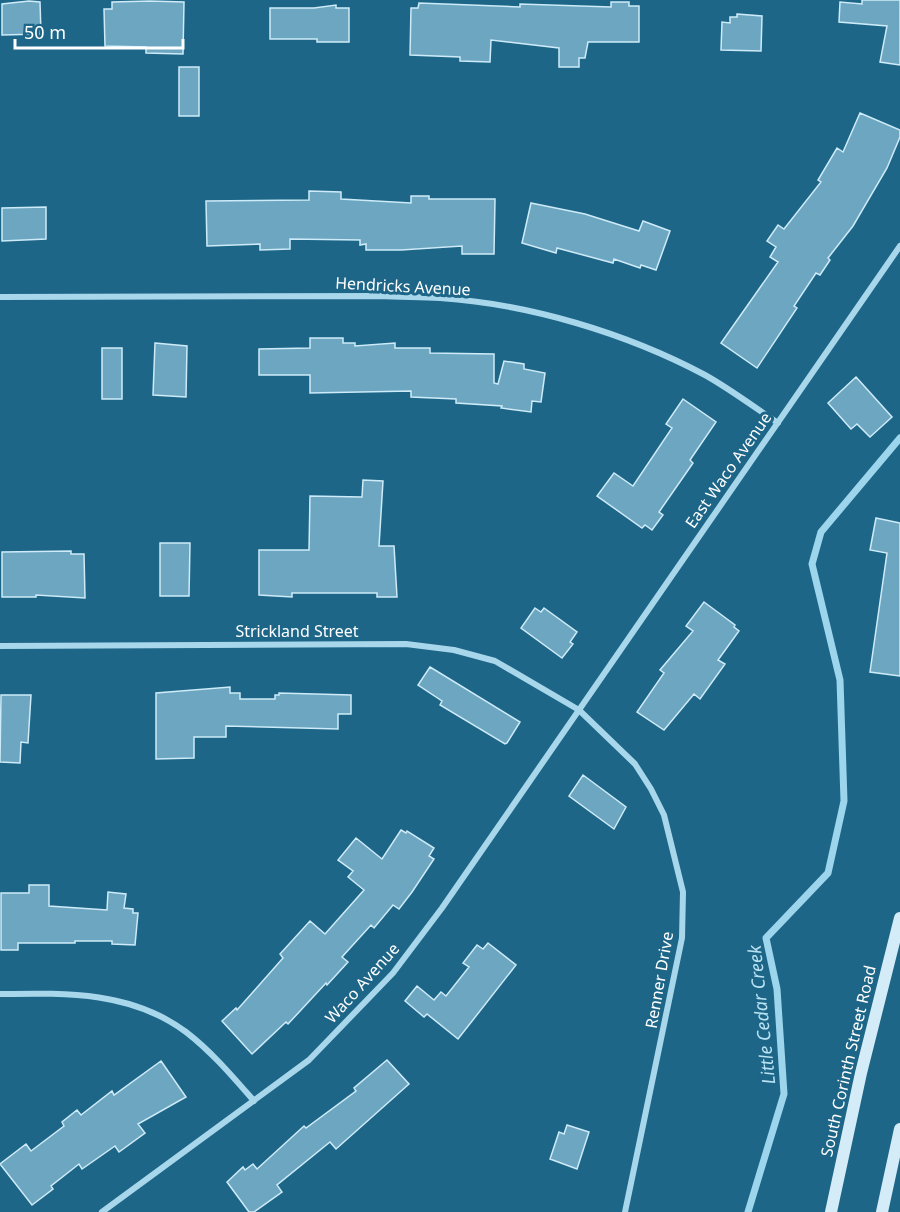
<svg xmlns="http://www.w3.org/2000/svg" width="900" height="1212" viewBox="0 0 900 1212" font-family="'Noto Sans',sans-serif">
	<rect width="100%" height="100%" fill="#1e6688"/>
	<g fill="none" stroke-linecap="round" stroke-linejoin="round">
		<path stroke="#9cd5ec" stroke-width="7" d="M748,1212L784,1094L777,989L766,938L828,873L844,801L840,680L812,564L821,532L900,438"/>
	</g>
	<path fill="#6da6c0" stroke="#cdebf8" stroke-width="1.5" d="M862,0H900V65L880,62L887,26L839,22L840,2L862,4Z
		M29,1L40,2L41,34L2,35V4Z
		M150,1L184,2L183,54L146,53V47L105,46L104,9H112V2Z
		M611,2H629V6H639V42H588L585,58H579V67H559V48L491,40L490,62L460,61V57L410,55L411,8H418L419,3L520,7V4L611,7Z
		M336,5V8H349V42H317V39H270V8H314Z
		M737,14L762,16L761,51L721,50L722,22L730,23V17H737Z
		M179,67H199V116H179Z
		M860,113L900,130V137L887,168L853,226L828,258L830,260L820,275L816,273L794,306L797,308L757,368L721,343L778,262L770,257L776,247L767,241L778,225L784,229L821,182L818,180L837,148L843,152Z
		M309,191L341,192V199L411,203V196H429V199H495L494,254H462V246L401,250H366V244L360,245V240L290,239V249L260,250V244L207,246L206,201L309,200Z
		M531,203L585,214L639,231L643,221L670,231L656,270L641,265L640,268L614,259L613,263L557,248L556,253L522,243Z
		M46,207V239L2,241V208Z
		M310,338H343V343H355V346L395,343V348H430V353L494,354V383L498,384L504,361L524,364V369L545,373L541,402L532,401L531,412L501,408L502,406L456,403V399L411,397V391L310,393V375H259V349L310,348Z
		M155,343L187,346L186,397L153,395Z
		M102,348H122V399H102Z
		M856,377L892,417L870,437L857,424L851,429L828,403Z
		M683,399L716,422L690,460L693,463L659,512L663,515L652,530L645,525L642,528L597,496L614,473L633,486L672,428L666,424Z
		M363,480L383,481L379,546H394L397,597H377V593H292V597L259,595V550H309L310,496L362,497Z
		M876,518L900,523V676L870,672L887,553L870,550Z
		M160,543H190L189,596H160Z
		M71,551V554H84L85,598L36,595V597H2V552Z
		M704,602L735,625L734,627L739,631L718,660L725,664L700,699L694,694L664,730L637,712L664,673L660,670L693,631L686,626Z
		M535,608L541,612L544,608L577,632L570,642L573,644L562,658L521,628Z
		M430,667L520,722L507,743L505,744L440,705L442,701L418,685Z
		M230,687V693H240V699H275V695H279V693L351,695V714H338V729L226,726V737H194V758L156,759V693Z
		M1,695H31L28,743L21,742L20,763L0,762Z
		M583,775L626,807L614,829L569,796Z
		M401,830L406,833L407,831L434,848L429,856L434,859L412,892L399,909L393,905L374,928L371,925L342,957L348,962L327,985L326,983L288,1024L286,1022L252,1054L222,1021L236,1008L237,1010L283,958L280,954L310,921L325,934L364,890L348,877L353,871L338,860L356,838L382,859Z
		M29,885H49V906L107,910L108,892L126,894L124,908L133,909V913H138L135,945L112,944V941H75V943H18V950H1V893H29Z
		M488,943L516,965L458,1039L427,1014L424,1017L405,1001L417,986L434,1000L441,992L446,996L469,967L463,963L477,945L483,949Z
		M387,1060L409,1084L336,1149L330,1142L277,1185L282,1192L254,1212H249L227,1182L243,1167L245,1170L253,1164L257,1169L304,1126L306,1128L356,1091L354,1088Z
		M161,1061L186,1097L138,1124L145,1133L119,1152L115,1146L82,1169L79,1164L51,1186L53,1189L32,1205L0,1164L26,1144L31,1151L64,1126L62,1122L77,1110L81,1115L112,1091L114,1095Z
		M567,1125L589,1132L577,1169L550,1159L559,1132L564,1134Z"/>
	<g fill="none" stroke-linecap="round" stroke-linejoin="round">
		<path stroke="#a8d7eb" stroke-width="6" d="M0,297L380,296C400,297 420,297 440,298C529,304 626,333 705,375C730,389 754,407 778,423
			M0,646L406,644L454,650L495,661L579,710L635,764L651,789L664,815L683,892L682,938L625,1212
			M0,994C65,993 131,991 186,1032C212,1052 233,1077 254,1101
			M102,1212L309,1060L393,973L442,908L900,246"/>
		<path stroke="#d4ecf8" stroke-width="12" d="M831,1212L861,1073L900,918
			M882,1212L900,1129"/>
	</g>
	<g text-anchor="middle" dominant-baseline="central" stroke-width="6" stroke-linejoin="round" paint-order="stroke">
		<g font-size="16" fill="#fff" stroke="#1e6688">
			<text transform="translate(403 286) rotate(3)">Hendricks Avenue</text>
			<text transform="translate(728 470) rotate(-55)">East Waco Avenue</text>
			<text x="297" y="631">Strickland Street</text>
			<text transform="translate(659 980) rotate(-80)">Renner Drive</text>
			<text transform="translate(362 983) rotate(-48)">Waco Avenue</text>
			<text transform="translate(848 1061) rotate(-77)">South Corinth Street Road</text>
		</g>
		<g font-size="18" font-style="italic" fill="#b8e2f3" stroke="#1e6688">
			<text transform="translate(761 1015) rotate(-96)">Little Cedar Creek</text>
		</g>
	</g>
	<path d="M15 39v9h168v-9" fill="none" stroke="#ffffff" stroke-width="3"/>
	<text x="24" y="39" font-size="18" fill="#ffffff" stroke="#1e6688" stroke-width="4.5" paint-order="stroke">50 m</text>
</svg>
